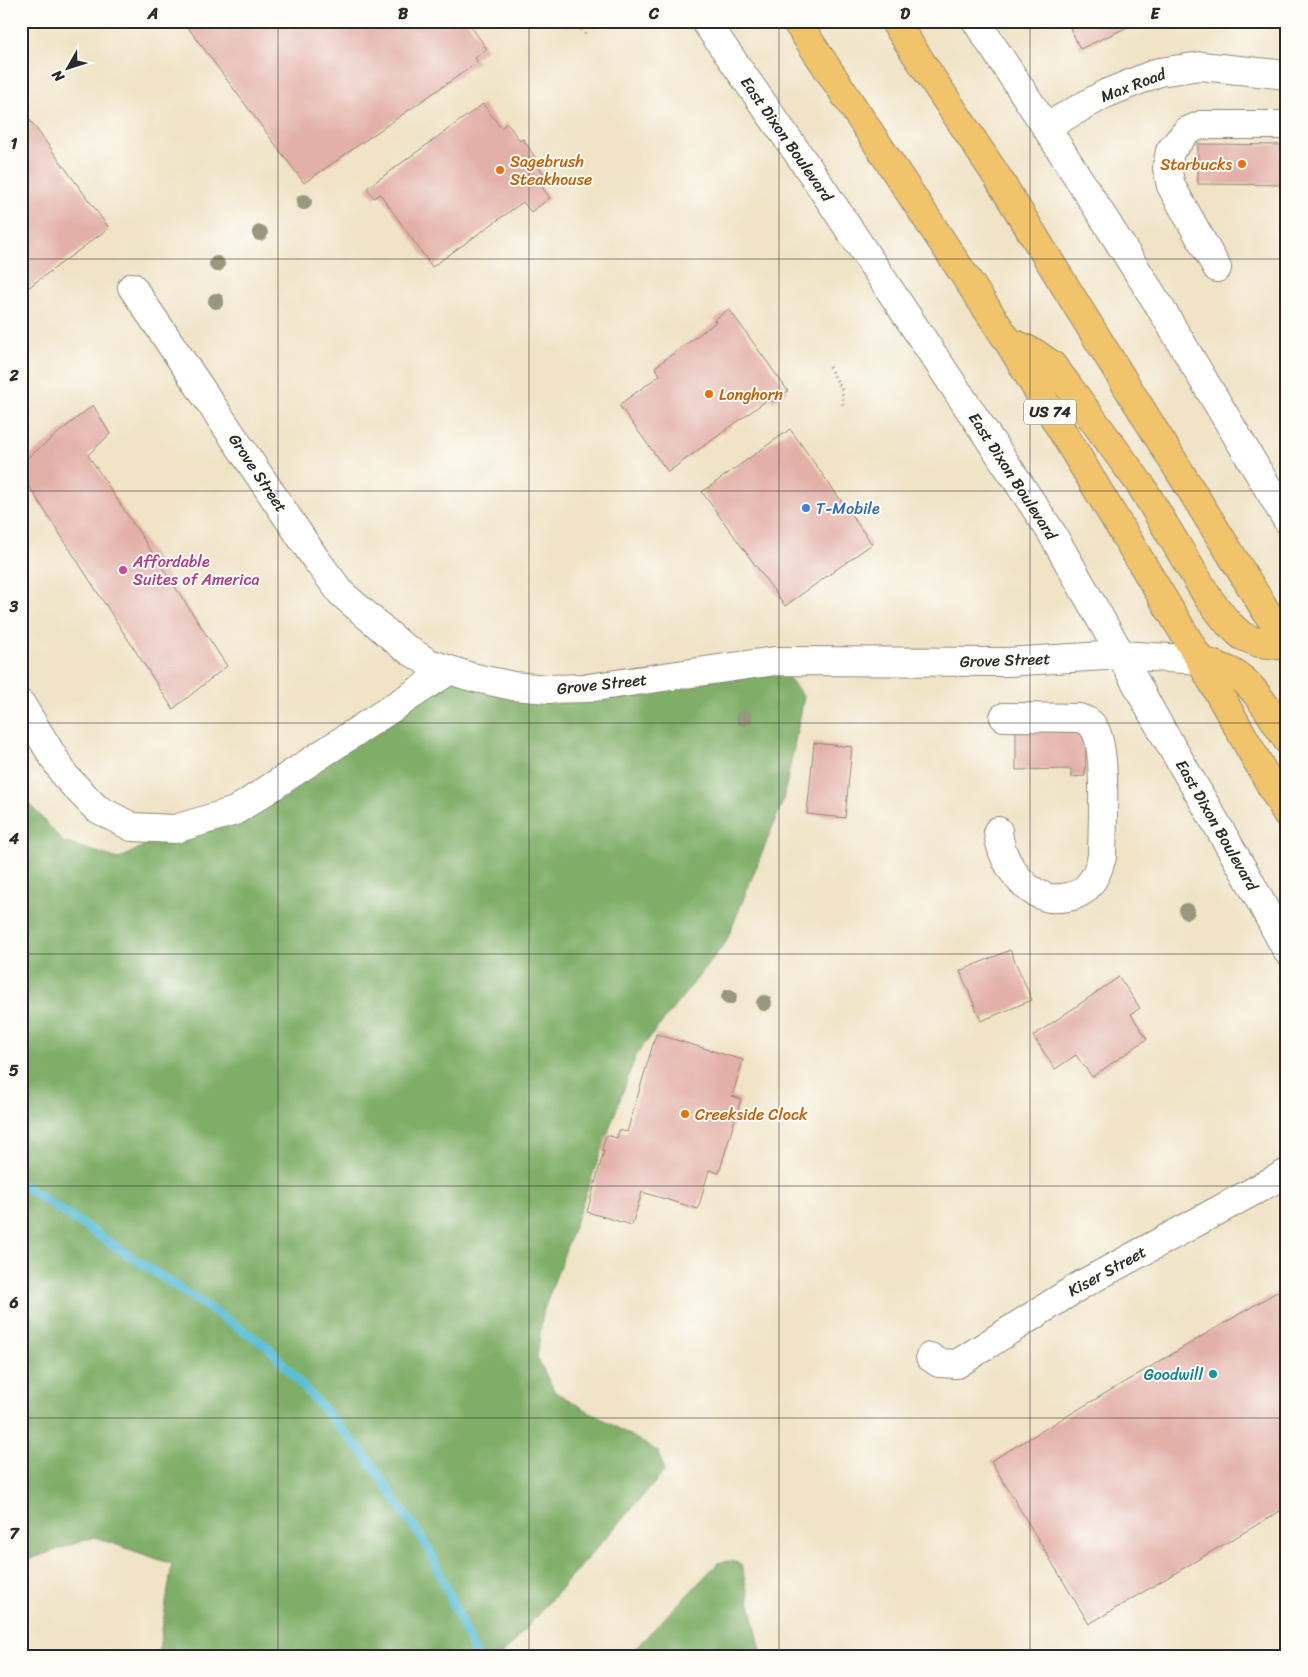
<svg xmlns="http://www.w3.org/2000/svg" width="1308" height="1677" viewBox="0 0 1308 1677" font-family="Sriracha,sans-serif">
	<rect width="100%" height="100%" fill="#fdfcf7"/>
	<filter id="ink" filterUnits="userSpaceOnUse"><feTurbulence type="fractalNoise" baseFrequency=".02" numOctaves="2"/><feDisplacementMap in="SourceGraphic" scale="10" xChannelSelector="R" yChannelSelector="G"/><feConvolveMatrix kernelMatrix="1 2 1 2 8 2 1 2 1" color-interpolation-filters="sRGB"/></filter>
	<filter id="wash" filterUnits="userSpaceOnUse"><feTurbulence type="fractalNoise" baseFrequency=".0096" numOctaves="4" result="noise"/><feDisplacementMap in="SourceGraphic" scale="20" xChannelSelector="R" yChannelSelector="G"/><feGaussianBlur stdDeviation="1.12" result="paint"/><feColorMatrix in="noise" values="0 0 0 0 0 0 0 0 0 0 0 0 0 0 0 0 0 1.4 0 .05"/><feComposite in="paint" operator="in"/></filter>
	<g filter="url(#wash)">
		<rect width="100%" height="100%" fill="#f0e3c6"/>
		<path fill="#7fae68" stroke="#556c4a" d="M775,661L804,697L783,801L726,942L636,1055L543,1312L537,1358L555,1392L659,1452L664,1472L501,1656H158L172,1564L94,1537L21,1562V794L63,842L119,859L175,829L235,811L450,670L513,686Z
			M730,1561L741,1564L762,1656H628L718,1563Z"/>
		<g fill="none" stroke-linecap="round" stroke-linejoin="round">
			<path stroke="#5cbfda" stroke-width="9" d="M21,1184L268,1347L367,1458L430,1551L476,1656"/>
		</g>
		<g id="blocks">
			<path fill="#e3b0a8" d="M183,21H467L487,49L475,58L478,62L304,183Z
				M1067,21H1141L1080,49Z
				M483,104L501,128L507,123L520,141L523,139L535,157L533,159L549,181L541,186L550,198L531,212L523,202L432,267L380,194L374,198L367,188Z
				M21,108L109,228L21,293Z
				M1198,144L1287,145V185L1198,184Z
				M729,309L788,391L773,402L770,398L668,472L619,405L660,375L655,367L716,322L714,320Z
				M93,405L110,434L88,455L227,666L173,709L21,474V463Z
				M790,429L872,544L785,606L702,492Z
				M1087,730L1085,776L1071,777V769L1016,770V731Z
				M814,743L852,747L845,818L807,814Z
				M1010,950L1032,1000L981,1021L960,971Z
				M1119,977L1140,1008L1131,1014L1147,1039L1092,1077L1076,1055L1055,1069L1033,1036Z
				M656,1034L743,1060L732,1096L741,1099L719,1173L709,1170L698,1209L642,1192L632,1225L587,1212L604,1151L602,1150L606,1135L617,1138L619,1130L627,1132Z
				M1287,1286V1507L1089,1624L991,1461Z"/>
		</g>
	</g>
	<g filter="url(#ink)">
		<use href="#blocks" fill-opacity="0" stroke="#8e8778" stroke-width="1"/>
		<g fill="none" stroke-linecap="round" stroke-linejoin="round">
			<defs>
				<path id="minor" d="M705,21L811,172L1050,530L1121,655L1152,713L1248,878L1287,951
					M976,21L1046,127L1160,307L1287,520
					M1046,127L1105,94L1159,72L1201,66L1287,75
					M1217,268L1171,186L1167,168L1170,151L1187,131L1201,125H1287
					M132,287L317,561L342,594L401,645L429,663L471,677L513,686L548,689L588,688L775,661L1007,662L1121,655L1200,660
					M21,704L65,776L96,808L132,827L175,829L235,811L450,670
					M998,831C1000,857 1019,889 1046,897C1051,899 1056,898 1061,898C1074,897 1084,893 1091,882C1097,875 1099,866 1102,857C1102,830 1108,748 1094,728C1091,722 1085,720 1079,718L1004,717
					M930,1357L939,1363L957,1364L1081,1285L1287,1173"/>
				<path id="highway" d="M796,21L1008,341L1200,660L1287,814
					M894,21L998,178L1287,645
					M1008,341L1033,352L1052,365L1066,383L1140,484L1209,599L1228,623L1242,636L1259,643L1287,646
					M1200,660C1210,664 1223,667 1233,673C1255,684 1273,719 1287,740"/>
			</defs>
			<use href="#minor" stroke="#8e8778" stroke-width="30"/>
			<use href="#highway" stroke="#8e8778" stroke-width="30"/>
			<path stroke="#8e8778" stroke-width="3" stroke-dasharray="1 4" stroke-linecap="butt" d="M576,21L585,34
				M829,367L842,390L843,407"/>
			<use href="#minor" stroke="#fff" stroke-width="28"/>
			<use href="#highway" stroke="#f1c36a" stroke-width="28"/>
		</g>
		<g fill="#97987d">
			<circle cx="304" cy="202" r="8"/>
			<circle cx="260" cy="233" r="8"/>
			<circle cx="217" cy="264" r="8"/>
			<circle cx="216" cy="301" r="8"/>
			<circle cx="744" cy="718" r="8"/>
			<circle cx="1187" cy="911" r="8"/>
			<circle cx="729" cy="997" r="8"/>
			<circle cx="764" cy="1003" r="8"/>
		</g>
	</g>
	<path fill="none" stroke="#2b2b2b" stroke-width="1" stroke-opacity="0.55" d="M278,21V1656M529,21V1656M779,21V1656M1030,21V1656M21,259H1287M21,491H1287M21,723H1287M21,954H1287M21,1186H1287M21,1418H1287"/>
	<g fill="#e8710a" stroke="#fdfcf7" stroke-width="2">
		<circle cx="1242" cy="164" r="5"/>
		<circle cx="500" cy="170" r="5"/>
		<circle cx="709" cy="394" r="5"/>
		<circle cx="685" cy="1114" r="5"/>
	</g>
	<circle fill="#3f7fe0" stroke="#fdfcf7" stroke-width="2" cx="806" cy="508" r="5"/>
	<circle fill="#d1479c" stroke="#fdfcf7" stroke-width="2" cx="123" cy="570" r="5"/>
	<circle fill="#0f9aa8" stroke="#fdfcf7" stroke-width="2" cx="1213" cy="1374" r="5"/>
	<g text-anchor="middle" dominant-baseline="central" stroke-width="4" stroke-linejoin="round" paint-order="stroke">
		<rect fill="#fdfcf7" stroke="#6a6a68" stroke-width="1" x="1024" y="399.5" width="52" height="25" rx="4"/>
		<g font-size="15" font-weight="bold" fill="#2b2b2b">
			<text x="1050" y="412">US 74</text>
		</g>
		<g font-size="16" fill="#2b2b2b" stroke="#fdfcf7">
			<text transform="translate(1133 85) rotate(-21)">Max Road</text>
			<text transform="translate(787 139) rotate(55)">East Dixon Boulevard</text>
			<text transform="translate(258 473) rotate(56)">Grove Street</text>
			<text transform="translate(1013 476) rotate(57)">East Dixon Boulevard</text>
			<text transform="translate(1005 660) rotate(-2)">Grove Street</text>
			<text transform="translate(602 684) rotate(-6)">Grove Street</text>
			<text transform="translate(1217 825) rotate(60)">East Dixon Boulevard</text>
			<text transform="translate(1107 1271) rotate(-29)">Kiser Street</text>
		</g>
		<g font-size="16" fill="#c56008" stroke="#fdfcf7" text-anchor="start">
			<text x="510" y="161">Sagebrush<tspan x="510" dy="18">Steakhouse</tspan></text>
			<text x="1232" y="164" text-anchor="end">Starbucks</text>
			<text x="719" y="394">Longhorn</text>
			<text x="695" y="1114">Creekside Clock</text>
		</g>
		<g font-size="16" fill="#366cbe" stroke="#fdfcf7" text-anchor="start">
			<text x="816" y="508">T-Mobile</text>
		</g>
		<g font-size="16" fill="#b23c85" stroke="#fdfcf7" text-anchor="start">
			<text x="133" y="561">Affordable<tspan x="133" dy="18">Suites of America</tspan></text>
		</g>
		<g font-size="16" fill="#0d838f" stroke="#fdfcf7" text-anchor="end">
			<text x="1203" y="1374">Goodwill</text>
		</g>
	</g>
	<rect width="1308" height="1677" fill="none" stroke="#fdfcf7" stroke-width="55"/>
	<g transform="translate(68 68) rotate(231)" stroke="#fdfcf7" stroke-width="4" paint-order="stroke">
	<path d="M0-4L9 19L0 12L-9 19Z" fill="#2b2b2b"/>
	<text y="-8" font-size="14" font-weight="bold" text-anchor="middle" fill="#2b2b2b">N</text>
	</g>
	<rect x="28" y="28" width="1252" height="1622" fill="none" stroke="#2b2b2b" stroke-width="2"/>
	<g font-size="16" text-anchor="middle" font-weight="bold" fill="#2b2b2b">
		<text x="153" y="19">A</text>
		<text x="403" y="19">B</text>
		<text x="654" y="19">C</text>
		<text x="905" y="19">D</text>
		<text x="1155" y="19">E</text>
		<text x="14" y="149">1</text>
		<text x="14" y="381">2</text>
		<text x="14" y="612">3</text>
		<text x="14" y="844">4</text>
		<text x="14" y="1076">5</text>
		<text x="14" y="1308">6</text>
		<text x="14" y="1539">7</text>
	</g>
</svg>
